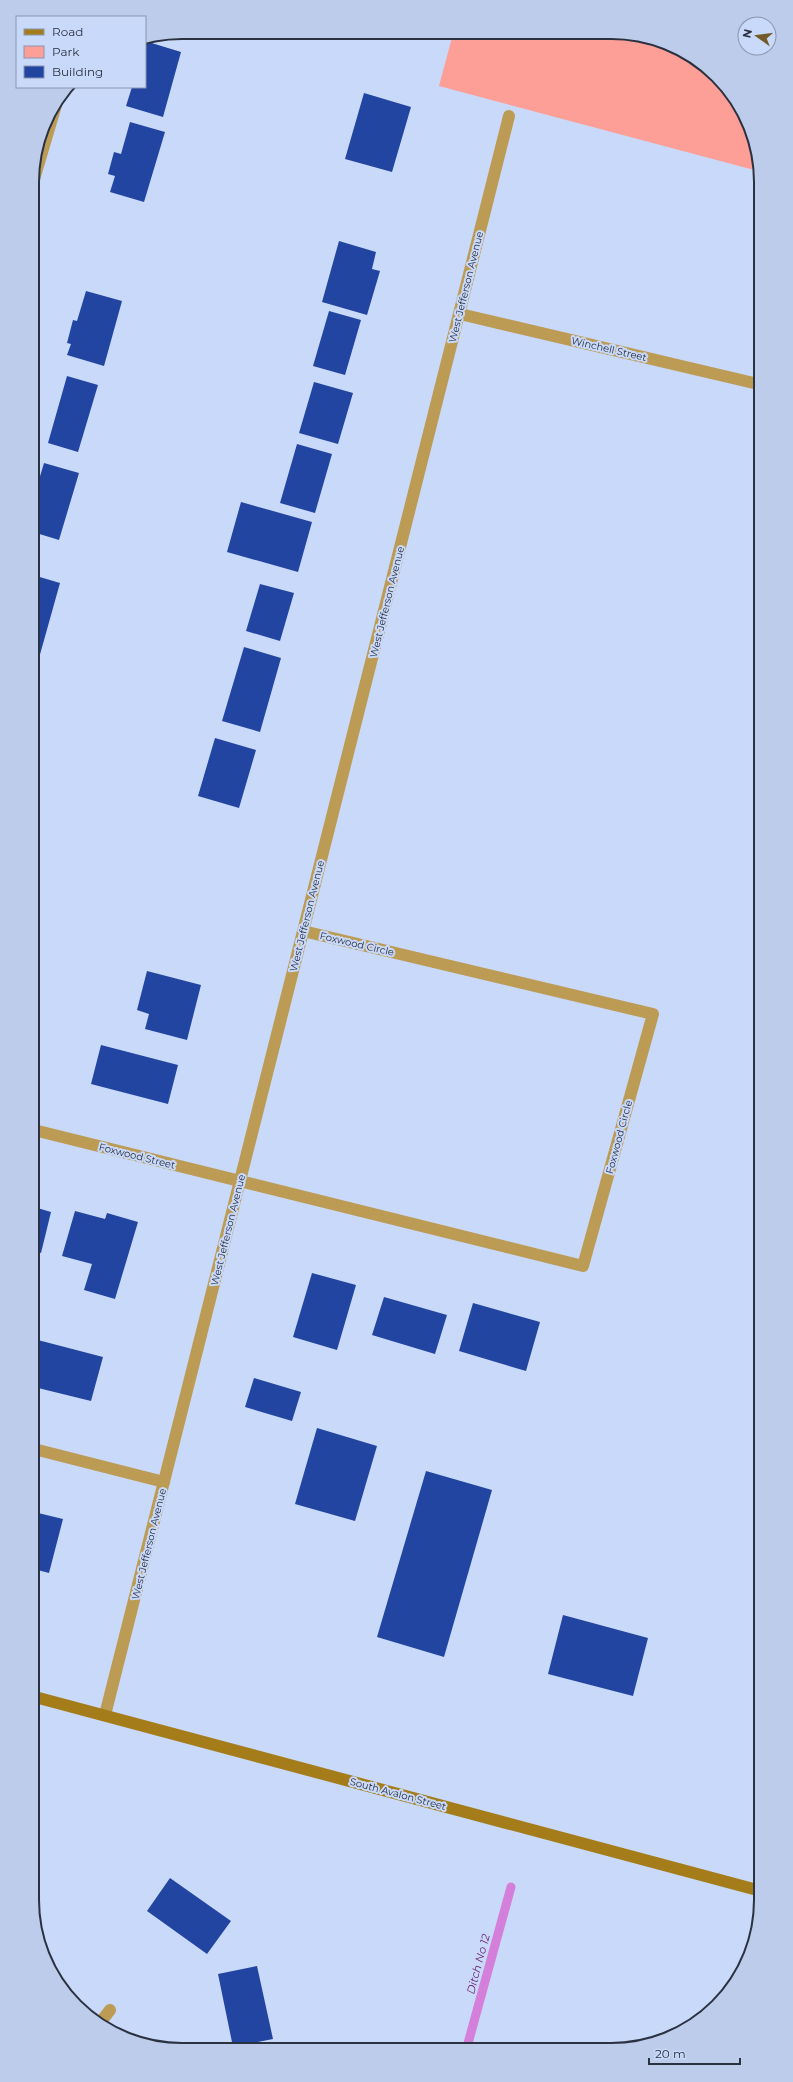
<svg xmlns="http://www.w3.org/2000/svg" width="793" height="2082" viewBox="0 0 793 2082" font-family="Montserrat,sans-serif">
	<rect width="100%" height="100%" fill="#c9d9f9"/>
	<path fill="#fd9e97" d="M453,34L640,35L686,52L717,76L741,107L758,153V171L439,86Z"/>
	<g fill="none" stroke-linecap="round" stroke-linejoin="round">
		<path stroke="#d47fda" stroke-width="9" d="M467,2047L511,1887"/>
	</g>
	<path fill="#2245a2" d="M145,41L181,52L163,117L126,106L132,87H145Z
		M364,93L411,107L392,172L345,159Z
		M130,122L165,132L144,202L110,192L115,176L108,174L114,152L121,154Z
		M339,241L376,252L372,269L380,271L367,315L322,302Z
		M86,291L122,301L104,366L67,355L71,344L67,343L73,320L77,321Z
		M329,311L361,320L345,375L313,366Z
		M67,376L98,385L78,452L48,443Z
		M314,382L353,393L338,444L299,433Z
		M297,444L332,454L315,513L280,503Z
		M44,463L79,473L59,540L33,532V493H35Z
		M241,502L312,522L298,572L227,552Z
		M33,575L60,583L39,658L33,656Z
		M260,584L294,593L280,641L246,631Z
		M244,647L281,658L260,732L222,721Z
		M215,738L256,750L239,808L198,796Z
		M147,971L201,985L187,1040L145,1029L149,1014L137,1010Z
		M101,1045L178,1065L168,1104L91,1084Z
		M34,1207L51,1212L41,1253L34,1251Z
		M75,1211L105,1219L107,1213L138,1222L115,1299L84,1290L92,1264L62,1256Z
		M312,1273L356,1285L337,1350L293,1337Z
		M384,1297L447,1315L435,1354L372,1335Z
		M473,1303L540,1322L526,1371L459,1351Z
		M34,1339L103,1357L91,1401L34,1387Z
		M254,1378L301,1392L292,1421L245,1407Z
		M317,1428L377,1446L355,1521L295,1504Z
		M426,1471L492,1490L444,1657L377,1637Z
		M34,1512L63,1519L49,1573L34,1569Z
		M563,1615L648,1638L633,1696L548,1674Z
		M170,1878L231,1921L207,1954L147,1911Z
		M257,1966L273,2039L233,2047L218,1974Z"/>
	<g fill="none" stroke-linecap="round" stroke-linejoin="round">
		<path stroke="#bc9b55" stroke-width="12" d="M34,1449L164,1482"/>
		<path stroke="#bc9b55" stroke-width="12" d="M32,186L56,105
			M460,314L758,384
			M34,1130L583,1266L653,1014L303,931
			M105,1715L509,116
			M100,2023L110,2010"/>
		<path stroke="#a47d1a" stroke-width="12" d="M35,1697L761,1891"/>
	</g>
	<g text-anchor="middle" dominant-baseline="central" stroke-width="4" stroke-linejoin="round" paint-order="stroke">
		<g font-size="10" fill="#2a3141" stroke="#c9d9f9">
			<text transform="translate(466 287) rotate(-76)">West Jefferson Avenue</text>
			<text transform="translate(609 349) rotate(13)">Winchell Street</text>
			<text transform="translate(387 602) rotate(-76)">West Jefferson Avenue</text>
			<text transform="translate(307 916) rotate(-76)">West Jefferson Avenue</text>
			<text transform="translate(357 944) rotate(13)">Foxwood Circle</text>
			<text transform="translate(619 1137) rotate(-75)">Foxwood Circle</text>
			<text transform="translate(137 1156) rotate(14)">Foxwood Street</text>
			<text transform="translate(228 1230) rotate(-76)">West Jefferson Avenue</text>
			<text transform="translate(149 1544) rotate(-76)">West Jefferson Avenue</text>
			<text transform="translate(398 1794) rotate(15)">South Avalon Street</text>
		</g>
		<g font-size="11" font-style="italic" fill="#671b6e" stroke="#c9d9f9">
			<text transform="translate(478 1964) rotate(-75)">Ditch No 12</text>
		</g>
	</g>
	<path d="M0 0H793V2082H0ZM182 39H611A143 143 0 0 1 754 182V1900A143 143 0 0 1 611 2043H182A143 143 0 0 1 39 1900V182A143 143 0 0 1 182 39Z" fill="#bcccea" fill-rule="evenodd"/>
	<path fill="none" stroke="#2a3141" stroke-width="2" d="M182 39H611A143 143 0 0 1 754 182V1900A143 143 0 0 1 611 2043H182A143 143 0 0 1 39 1900V182A143 143 0 0 1 182 39Z"/>
	<rect x="16" y="16" width="130" height="72" fill="#c9d9f9" stroke="#8996af"/>
	<rect x="24" y="29" width="20" height="6" fill="#a47d1a" stroke="#8996af"/>
	<text x="52" y="36" font-size="12" fill="#2a3141">Road</text>
	<rect x="24" y="46" width="20" height="12" fill="#fd9e97" stroke="#8996af"/>
	<text x="52" y="56" font-size="12" fill="#2a3141">Park</text>
	<rect x="24" y="66" width="20" height="12" fill="#2245a2" stroke="#8996af"/>
	<text x="52" y="76" font-size="12" fill="#2a3141">Building</text>
	<g transform="translate(757 36) rotate(284)"><circle r="19" fill="#c9d9f9" stroke="#8996af"/>
	<path d="M0-3L7 15L0 10L-7 15Z" fill="#715b2b"/>
	<text y="-6" font-size="11" font-weight="bold" text-anchor="middle" fill="#2a3141">N</text>
	</g>
	<path d="M649 2058v6h91v-6" fill="none" stroke="#2a3141" stroke-width="2"/>
	<text x="655" y="2058" font-size="12" fill="#2a3141" stroke="#c9d9f9" stroke-width="3" paint-order="stroke">20 m</text>
</svg>
